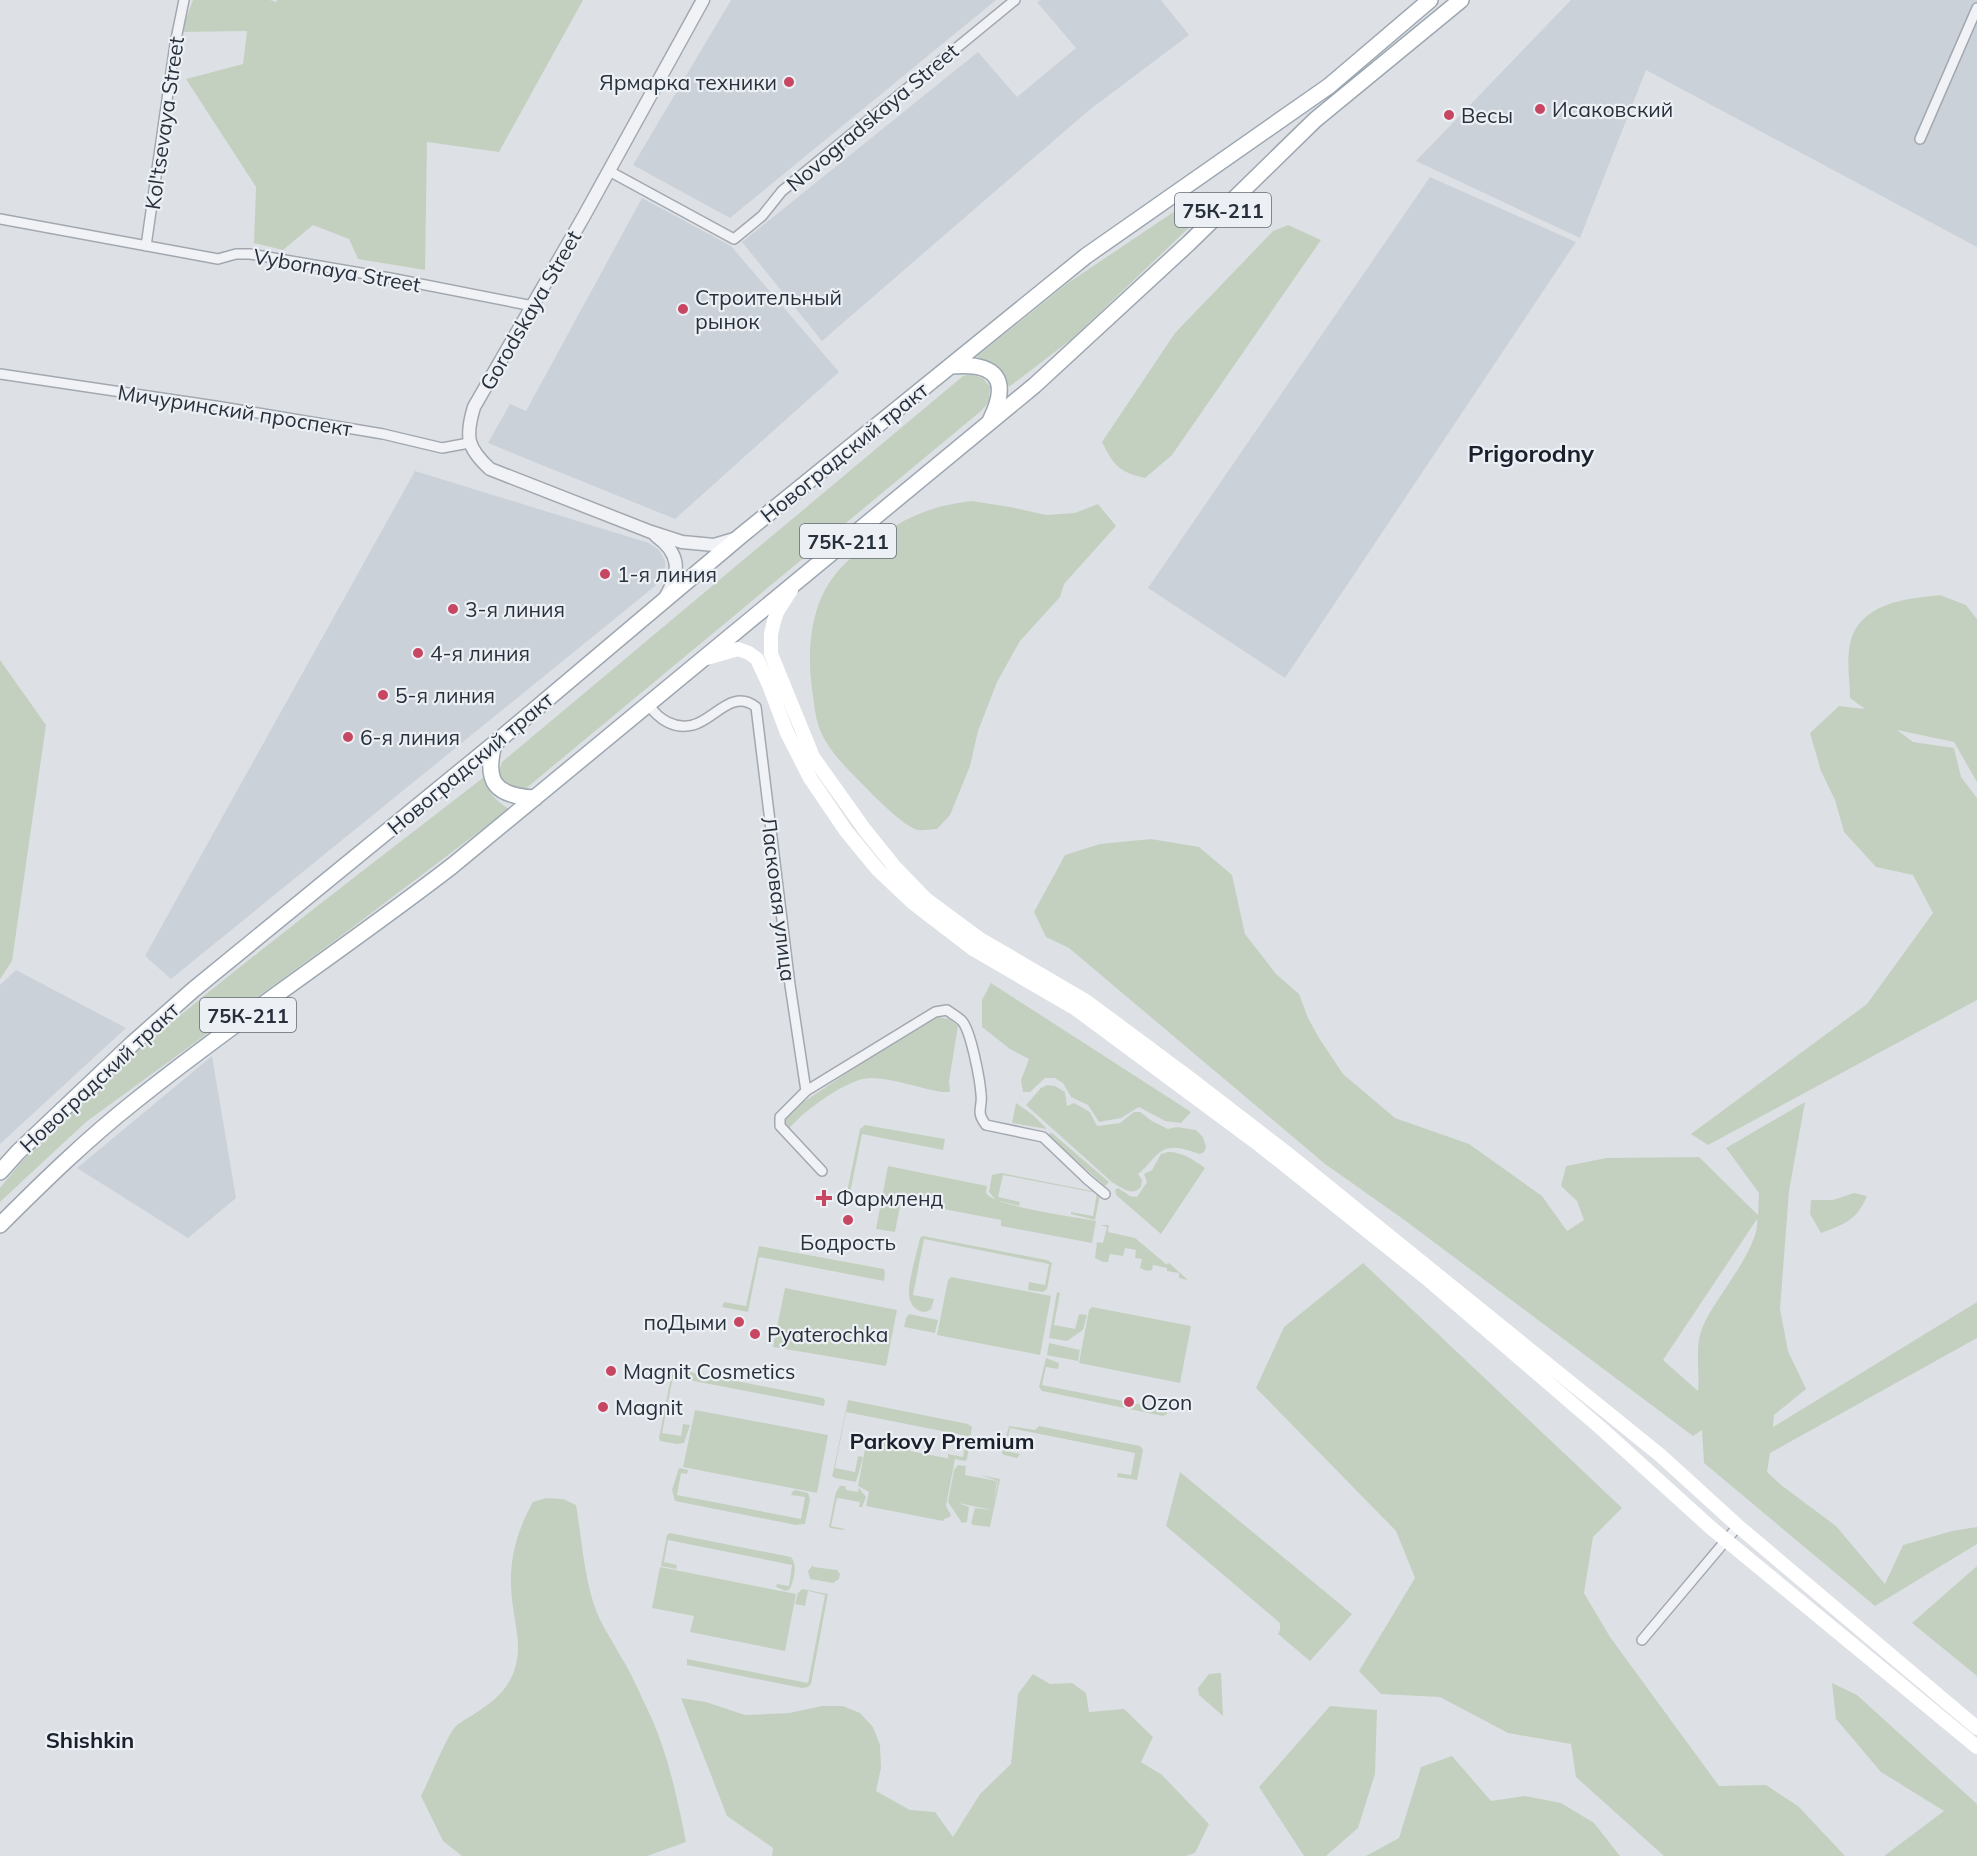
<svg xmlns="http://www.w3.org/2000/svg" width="1977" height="1856" viewBox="0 0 1977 1856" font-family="Mulish,sans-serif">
	<rect width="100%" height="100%" fill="#dde1e6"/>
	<path fill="#cbd1d8" d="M731,0H996L730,218L633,165Z
		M1041,0H1161L1189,35L1088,111L822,341L742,242L978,52L1017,97L1076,48L1037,2Z
		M1571,0H1977V247L1646,70L1580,238L1416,161Z
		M1430,177L1576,242L1285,678L1148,588Z
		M642,198L731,246L839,372L675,519L488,443L510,404L526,411Z
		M415,471L649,543L659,550L665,561V572L660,582L171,979L145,956Z
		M16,970L126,1028L0,1144V985Z
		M212,1056L236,1198L188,1238L77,1168Z"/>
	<path fill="#c4d0bf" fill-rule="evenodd" d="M193,0H270L276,2L277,0H583L499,152L427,142L425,270L358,259L349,239L313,225L283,250L254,243L256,187L186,79L243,64L247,31L181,32Z
		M1184,205L1197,220L1073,338L1009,387C1000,368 996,364 976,357L1068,283Z
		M1288,225L1321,240L1172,455L1145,478C1119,472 1114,466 1102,442L1175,333L1273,231Z
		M970,374L983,378L990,387L989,402L981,411L524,790L516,792L502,783L499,771L502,762L963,376Z
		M972,501L1010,507L1046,515L1075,513L1098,504L1116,526L1064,584L1060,597L1020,641L997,682L978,731L970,766L950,815L937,829C931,829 924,831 918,830C905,827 878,800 868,790C851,772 830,754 820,730C815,718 814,702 812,689C807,651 810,607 834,576C844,562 859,552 872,542C905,517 930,506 972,501Z
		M1940,595L1966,605L1977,619V782L1954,742L1897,730L1913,742L1954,748L1961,777L1977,798V1000L1708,1145L1691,1134L1867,1004L1933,913L1913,875L1876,867L1844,832L1835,800L1821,771L1810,733L1839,706L1865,709L1850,698C1850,683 1847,666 1849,651C1854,604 1902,599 1940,595Z
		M0,660L46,725L12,961L0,979Z
		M484,777C488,793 495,800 509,809L337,939L86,1122L0,1202V1188C58,1115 133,1054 205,995C297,921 391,849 484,777Z
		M1151,839L1199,847L1232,875L1245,934L1276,974L1299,994L1308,1018L1319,1038L1343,1074L1395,1118L1469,1144L1542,1196L1567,1231L1584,1220L1577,1201L1561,1186L1566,1166L1607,1158L1699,1157L1758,1215L1759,1193L1726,1148L1805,1102L1789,1191L1780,1309L1788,1351L1806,1389L1774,1415L1773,1427L1977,1302V1338L1770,1453L1767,1472L1781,1485L1836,1526L1885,1584L1903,1545L1952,1531L1977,1527V1544L1875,1606L1704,1463L1702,1430L1693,1436L1403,1219L1325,1164L1069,948L1046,937L1034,912L1065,855L1100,844ZM1757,1219C1761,1247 1714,1299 1703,1326C1694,1346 1700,1371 1698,1391L1663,1360Z
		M991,983L1191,1112L1181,1123L1165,1121L1139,1107L1121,1118L1099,1122L1088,1105L1071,1097L1063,1083L1055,1078H1045L1030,1092H1023L1021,1080L1029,1059L1010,1049L982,1027V1000Z
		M937,1017L949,1019L958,1026L949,1081L950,1092H941C919,1088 895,1079 872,1078C851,1076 801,1112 789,1129L784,1125L785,1117L790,1111L874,1055Z
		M1047,1085L1055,1086L1065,1092L1067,1106L1074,1103L1090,1112L1097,1126L1120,1123L1134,1112H1140L1152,1121L1168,1129L1177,1127L1196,1130L1203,1137L1206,1147L1204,1152L1200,1154C1186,1150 1171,1143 1159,1153C1151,1159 1147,1168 1138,1174L1142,1180L1141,1187C1132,1197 1123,1188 1113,1183L1026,1105L1041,1088Z
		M1016,1103L1033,1115L1047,1129L1012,1123Z
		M865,1125L945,1139L943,1150L862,1134L850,1193L847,1192L860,1129Z
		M1052,1133L1109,1182L1105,1186L1046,1134Z
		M1168,1152C1183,1152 1194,1160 1205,1168L1161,1234L1116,1195L1115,1190L1118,1188L1130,1196L1137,1197L1147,1182L1144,1174L1152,1170L1161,1154Z
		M888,1166L987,1186L986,1193C995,1207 1076,1217 1096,1221L1092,1243L1001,1226V1220L901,1201L895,1232L876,1229Z
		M1001,1173L1097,1192L1100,1195L1095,1220L1071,1214V1212L1093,1216L1097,1193L1003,1175L998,1197L1020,1202L1019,1206L996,1200L989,1192L992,1175Z
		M1854,1193L1867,1196C1858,1219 1844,1225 1821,1233L1810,1214L1811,1200H1833Z
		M1100,1225H1109L1108,1232L1135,1238L1166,1264L1169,1263L1188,1280L1179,1278V1273L1167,1271V1268L1153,1265L1152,1270L1147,1271L1140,1268L1142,1259L1135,1258L1136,1250L1125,1248L1123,1256L1110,1254L1108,1262H1103L1095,1258L1097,1242L1103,1243L1107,1227Z
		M923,1236L1047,1260L1052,1263L1047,1289L1043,1292L1028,1290L1029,1282L1045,1285L1049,1264L924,1239L913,1295L934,1299L931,1309L926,1312C917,1312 909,1305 909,1294C908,1281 917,1253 920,1238Z
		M759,1246L884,1269L885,1273L884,1281L759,1257L748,1312L722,1307L724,1302L746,1306Z
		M1363,1263L1622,1508L1593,1537L1584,1593L1610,1637L1719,1786L1766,1785L1798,1806L1845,1856H1664L1576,1777L1571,1744L1508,1733L1440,1697L1381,1694L1359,1671L1415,1578L1396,1531L1256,1388L1284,1327Z
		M951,1277L1051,1296L1040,1355L937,1335L948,1280Z
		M785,1288L897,1310L886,1366L773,1347Z
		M1057,1292L1060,1293L1054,1325L1075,1329L1079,1314L1087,1315L1083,1330L1067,1341L1049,1338Z
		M1092,1307L1191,1326L1180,1383L1079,1363L1089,1310Z
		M909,1314L938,1320L935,1333L904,1327L906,1318Z
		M1049,1343L1080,1350L1078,1361L1047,1355Z
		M1046,1358L1059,1363L1058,1369L1046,1367L1042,1385L1168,1410L1167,1414L1163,1416L1042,1391L1039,1387Z
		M675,1369L823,1398L825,1400L824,1406L673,1377L662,1433L681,1436L683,1424L690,1425L684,1443L677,1444L660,1441L659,1438L671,1377Z
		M848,1400L968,1424L972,1427L967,1459L965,1461L955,1459L946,1506L951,1515L950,1517L944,1519L943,1521L866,1506L869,1492L858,1486L866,1444L889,1447L879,1445L880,1441L910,1447V1451L951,1459L948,1458V1454L963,1457L967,1436L846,1412L835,1468L855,1472L858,1456L863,1457L862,1461L856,1482L835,1478L832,1476L833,1473Z
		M695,1410L828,1435L817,1493L683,1467Z
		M1009,1426L1035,1430L1039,1426L1140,1446L1143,1450L1137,1480L1117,1477L1118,1473L1131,1475L1135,1453L1010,1428L1005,1451L1020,1454L1017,1458L1004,1455L1002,1453Z
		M958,1465L966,1466L965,1475L997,1481L994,1500L998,1481L980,1475L1000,1479L990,1527L973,1525L971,1523L975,1508L992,1510L958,1503L969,1507L967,1522L962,1523L948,1502L954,1470Z
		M679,1468L688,1470L687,1474L681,1473L677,1495L801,1519L805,1497L791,1495L792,1492L795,1490L808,1493L810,1499L805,1524L796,1525L675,1501L672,1490Z
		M1180,1472L1352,1614L1310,1661L1278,1634L1280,1630V1623L1166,1526Z
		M840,1486H845L846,1490L858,1492L859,1488L866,1497L862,1507H859L860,1502L837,1498L831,1526L845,1529L843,1530L830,1528L829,1526L836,1492Z
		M546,1498L563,1499L576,1505C582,1540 584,1579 597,1613C604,1629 613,1642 621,1657C631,1672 638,1690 646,1706C667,1749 677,1796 686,1842L647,1856H462L443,1841L421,1796C428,1783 448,1733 456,1726C460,1722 466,1719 471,1716C490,1704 507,1692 514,1671C522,1649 516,1629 513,1607C507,1568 514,1536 533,1502Z
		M670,1533L791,1557C798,1566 794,1578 790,1589L786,1591L776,1587L777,1584L789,1586L792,1565L668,1540L664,1562L677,1565L676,1569L661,1566L667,1535Z
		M813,1565V1567L837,1570L840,1574L839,1579L833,1583L810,1579L808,1571Z
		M1977,1566V1676L1912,1623Z
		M660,1567L796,1594L785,1651L690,1632L694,1616L652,1608Z
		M802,1589L828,1594L811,1684L808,1687L802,1688L687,1665V1659L808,1683L825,1595L808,1591L805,1606L795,1604L798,1593Z
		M1221,1673L1223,1716L1199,1695L1198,1688L1209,1674Z
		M1033,1674L1050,1684L1072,1683L1086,1693L1089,1712L1124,1709L1153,1737L1141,1762L1162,1775L1209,1824L1195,1853L1186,1856H772L773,1848L727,1816L681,1698L706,1702L745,1715L789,1713L822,1706H843L860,1713L873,1727L880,1745L881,1768L876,1791L910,1810L935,1812L953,1837L980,1794L1011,1764L1018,1694Z
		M1832,1683L1857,1695L1977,1804V1856H1884L1944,1811L1881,1772L1836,1719Z
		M1330,1706L1377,1710L1375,1774L1358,1828L1326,1856H1304L1259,1787Z
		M1452,1756L1491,1801L1525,1796L1561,1803L1594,1823L1620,1856H1366L1399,1838L1421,1767Z"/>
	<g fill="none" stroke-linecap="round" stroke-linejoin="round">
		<defs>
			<path id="minor" d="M1920,139L1977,8
				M609,171L734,239L762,216L782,191L1015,0
				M0,219L218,259L236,254H250L390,278L533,306
				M146,246L175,44L184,0
				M0,374L222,407L383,434L442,448L469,443
				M649,705C658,719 675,730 693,725C714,720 732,688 756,707L790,985L806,1091
				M822,1171L780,1126V1117L806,1091L935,1012L947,1010C952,1014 958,1017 962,1021C971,1031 980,1080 981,1094C983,1108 975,1111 986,1125L1043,1137L1087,1179L1105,1194
				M1642,1640L1738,1526"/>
			<path id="tertiary" d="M703,0L584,216L474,407C465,437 467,448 490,469L651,532L682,542L714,545L734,539
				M656,536C681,554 680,572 666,596"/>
			<path id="primary" d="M951,366C996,362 1011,379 990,421
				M494,744C484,783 496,796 535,798
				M0,1172L18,1152L133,1043L193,990L494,744L743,534L1086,256L1329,86L1430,0
				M0,1225C43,1182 86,1140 134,1102C237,1019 347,947 452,866L1035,385L1189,243L1315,120L1461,0"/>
		</defs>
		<use href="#minor" stroke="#a3a8b0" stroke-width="12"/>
		<use href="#tertiary" stroke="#a3a8b0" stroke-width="15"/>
		<use href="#primary" stroke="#9da7b1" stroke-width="18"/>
		<use href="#minor" stroke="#f0f2f5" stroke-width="9"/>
		<use href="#tertiary" stroke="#f0f2f5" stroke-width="12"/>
		<path stroke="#fff" stroke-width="14" d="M791,590L777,612L774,621L771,634V654L813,757L865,830L894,866L926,899L980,939L1086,1001L1191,1079L1288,1154L1660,1455L1738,1526L1977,1728
			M707,658L738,649L749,653L757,659L769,685L787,733L810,778L846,831L878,870L913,903L973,949L1076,1009L1257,1143L1425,1277L1603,1430L1710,1527L1977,1747"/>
		<use href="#primary" stroke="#fff" stroke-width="15"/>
	</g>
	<g fill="#c74763" stroke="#ecf0f4" stroke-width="2">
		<circle cx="789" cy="82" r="6"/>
		<circle cx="1540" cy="109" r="6"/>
		<circle cx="1449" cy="115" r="6"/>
		<circle cx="683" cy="309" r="6"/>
		<circle cx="605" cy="574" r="6"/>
		<circle cx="453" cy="609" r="6"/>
		<circle cx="418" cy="653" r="6"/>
		<circle cx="383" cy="695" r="6"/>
		<circle cx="348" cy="737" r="6"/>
		<path d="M821 1189h6v6h6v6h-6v6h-6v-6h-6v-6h6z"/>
		<circle cx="848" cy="1220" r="6"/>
		<circle cx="739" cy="1322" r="6"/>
		<circle cx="755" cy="1334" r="6"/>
		<circle cx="611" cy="1371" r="6"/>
		<circle cx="1129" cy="1402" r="6"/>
		<circle cx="603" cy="1407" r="6"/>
	</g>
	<g text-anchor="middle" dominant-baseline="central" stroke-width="4.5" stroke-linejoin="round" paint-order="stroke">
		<g fill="#ecf0f4" stroke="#626a73" stroke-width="1.5">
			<rect x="1175" y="193" width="96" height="34" rx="4.5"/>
			<rect x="800" y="524" width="96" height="34" rx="4.5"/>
			<rect x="200" y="998" width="96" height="34" rx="4.5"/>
		</g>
		<g font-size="20" font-weight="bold" fill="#27303c">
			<text x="1223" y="210">75К-211</text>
			<text x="848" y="541">75К-211</text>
			<text x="248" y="1015">75К-211</text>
		</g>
		<g font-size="21" fill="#27303c" stroke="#ecf0f4" text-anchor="start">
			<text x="777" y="82" text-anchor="end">Ярмарка техники</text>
			<text x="1552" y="109">Исаковский</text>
			<text x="1461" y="115">Весы</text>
			<text x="695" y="297">Строительный<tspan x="695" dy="24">рынок</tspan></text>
			<text x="617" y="574">1-я линия</text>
			<text x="465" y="609">3-я линия</text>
			<text x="430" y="653">4-я линия</text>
			<text x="395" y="695">5-я линия</text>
			<text x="360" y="737">6-я линия</text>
			<text x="836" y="1198">Фармленд</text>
			<text x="848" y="1242" text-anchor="middle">Бодрость</text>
			<text x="727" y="1322" text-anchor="end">поДыми</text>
			<text x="767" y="1334">Pyaterochka</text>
			<text x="623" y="1371">Magnit Cosmetics</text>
			<text x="1141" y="1402">Ozon</text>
			<text x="615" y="1407">Magnit</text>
		</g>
		<g font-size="21" fill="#27303c" stroke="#ecf0f4">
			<text transform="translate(872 117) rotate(-40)">Novogradskaya Street</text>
			<text transform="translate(164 123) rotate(-82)">Kol'tsevaya Street</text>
			<text transform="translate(337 270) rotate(10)">Vybornaya Street</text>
			<text transform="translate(530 310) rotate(-60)">Gorodskaya Street</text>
			<text transform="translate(235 410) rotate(9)">Мичуринский проспект</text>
			<text transform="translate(844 452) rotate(-39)">Новоградский тракт</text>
			<text transform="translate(470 763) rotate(-40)">Новоградский тракт</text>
			<text transform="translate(779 899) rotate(83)">Ласковая улица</text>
			<text transform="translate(99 1077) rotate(-43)">Новоградский тракт</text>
		</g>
		<g font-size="22" font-weight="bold" fill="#1a212d" stroke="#ecf0f4">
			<text x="942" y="1441">Parkovy Premium</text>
			<text x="90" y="1740">Shishkin</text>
		</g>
		<g font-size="24" font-weight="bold" fill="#1a212d" stroke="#ecf0f4">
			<text x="1531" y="453">Prigorodny</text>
		</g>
	</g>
</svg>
